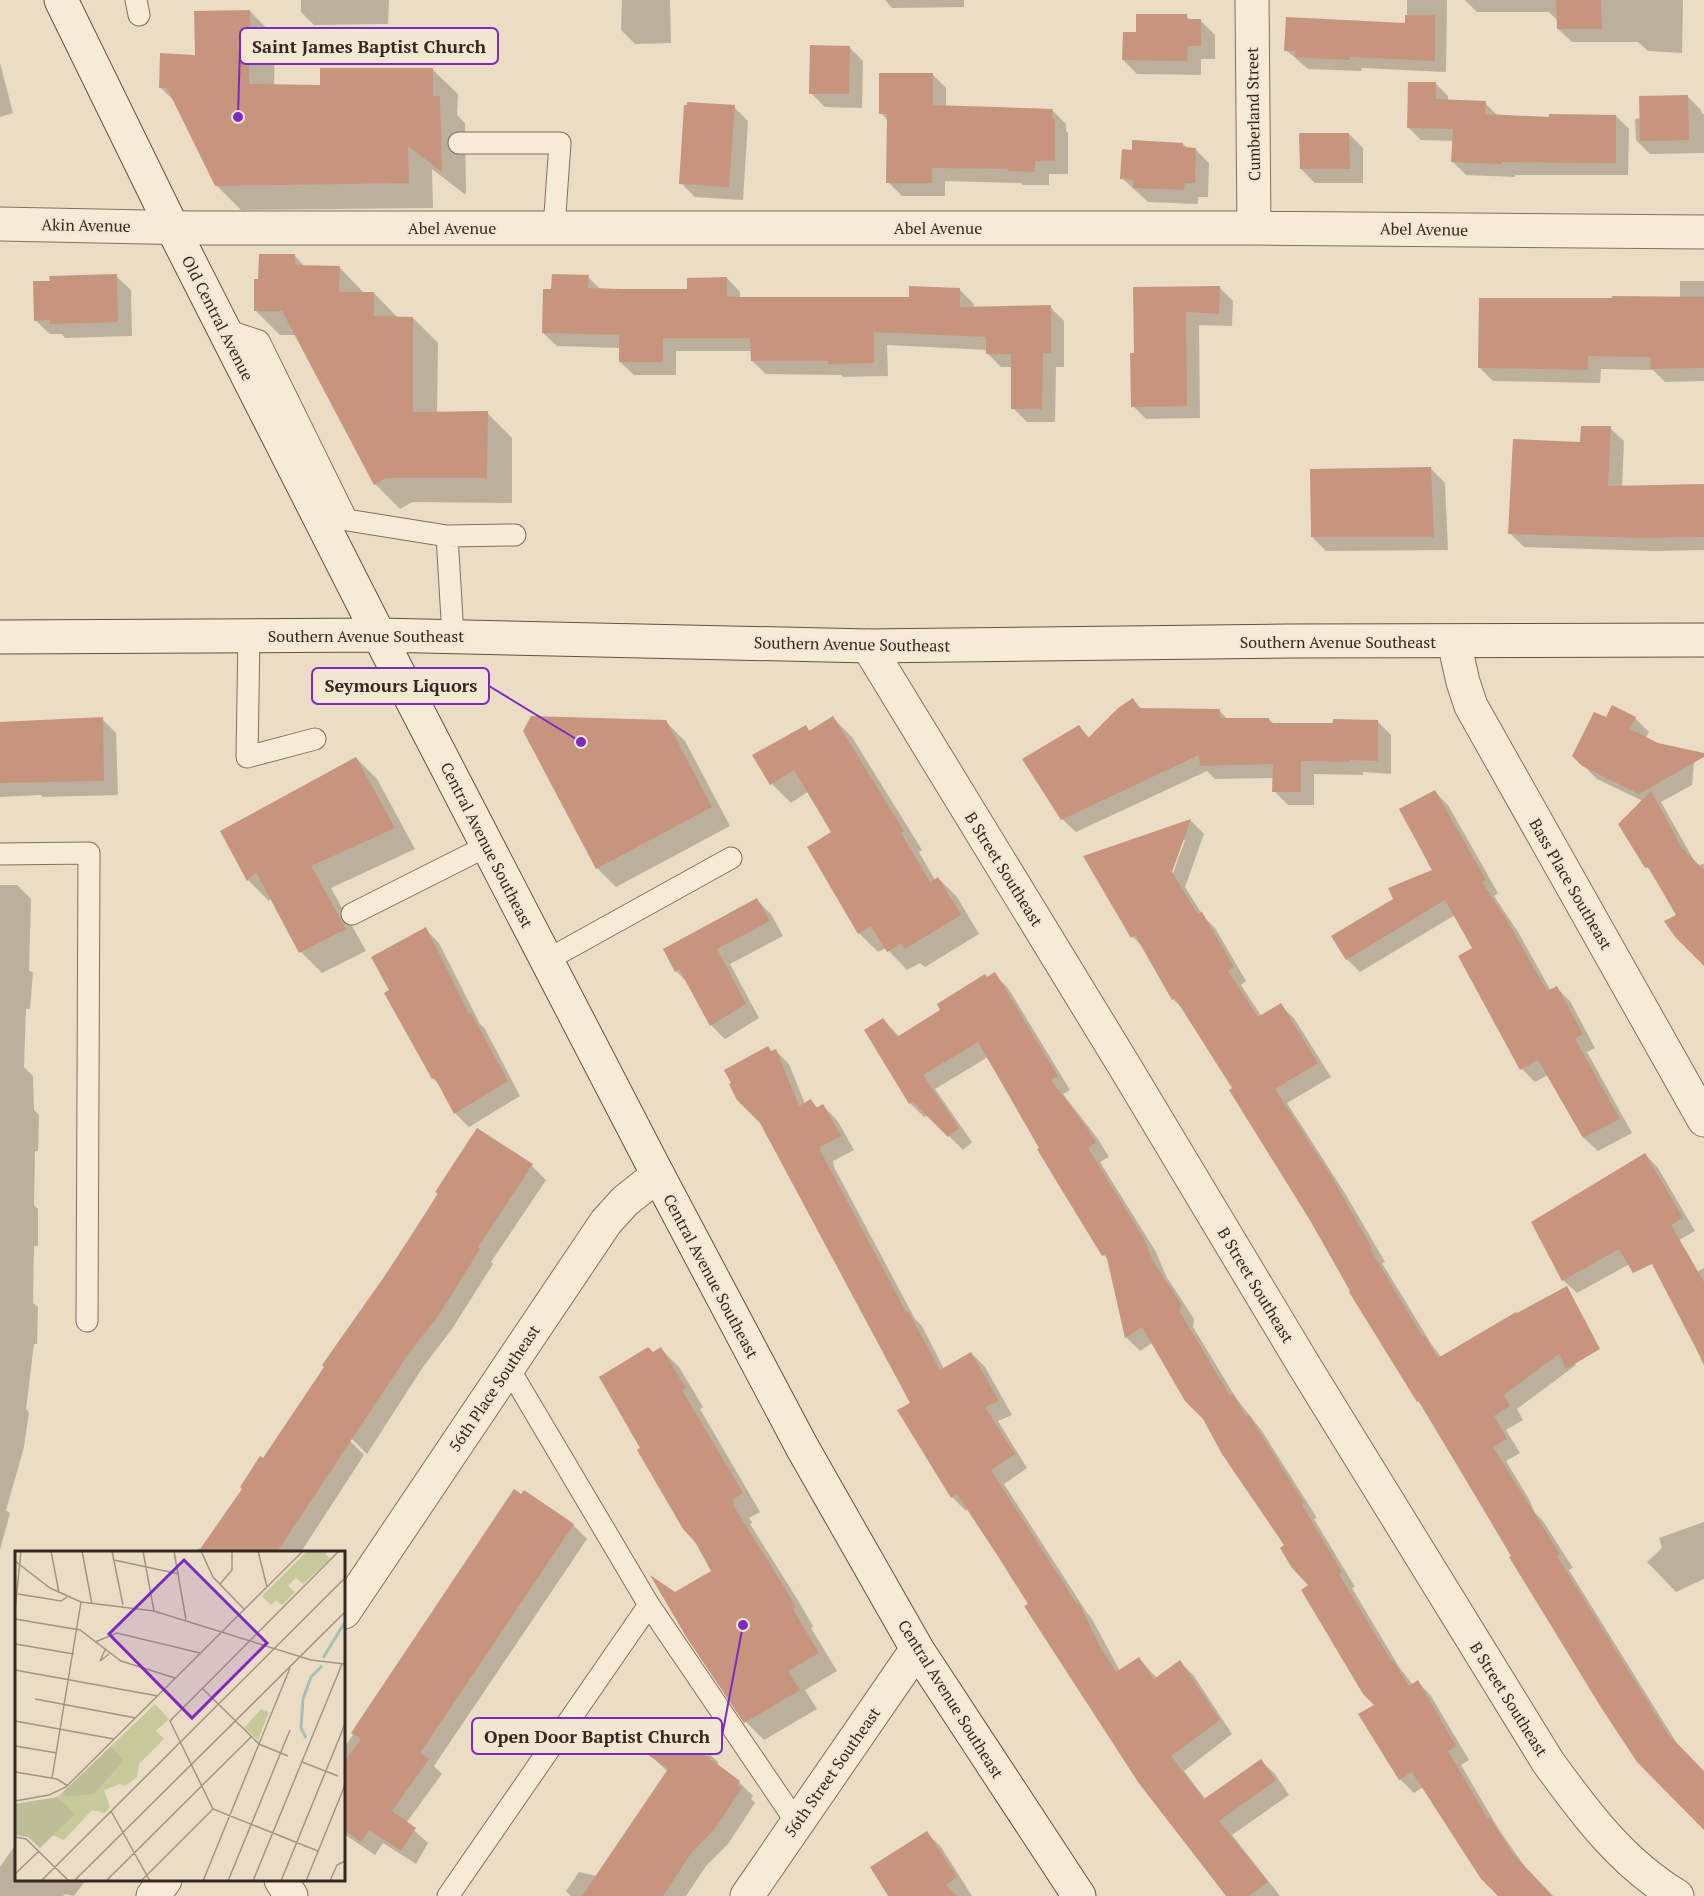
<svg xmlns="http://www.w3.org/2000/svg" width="1704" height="1896" viewBox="0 0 1704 1896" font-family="'PT Serif',serif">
	<rect width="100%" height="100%" fill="#ebdcc5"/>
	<path fill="#0003" fill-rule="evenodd" d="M301,0H389L388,24L314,25L301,12Z
		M622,0H670L671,43L635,44L621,30Z
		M885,0H964V7L892,8Z
		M1407,0H1447L1446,72L1361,68L1362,71L1308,69L1286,50L1407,24Z
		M1465,0H1683L1682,53L1648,51L1638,42H1572L1558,29V21L1549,12H1477Z
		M250,11L275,37L274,86L322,87L432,69L458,94L457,115L465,123L466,195L432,169L433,208L241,210L216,185L176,103L160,87Z
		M1186,16L1191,21H1201L1215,35V59H1201V75L1137,74L1123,60Z
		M849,47L863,61L862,108L825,107L811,93Z
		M0,63L13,113L0,117Z
		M932,74L946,88V107L1052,110L1066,124V131L1068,133V174H1049V185H1023L1021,183L945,181V196H902L888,182V121L881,113Z
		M1435,83L1448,96V101L1485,103L1498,116L1550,119L1616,116L1629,129L1628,175H1515V177L1466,175L1453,162L1454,141L1421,140L1408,127Z
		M1687,96L1701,110L1702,114H1704V153L1650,154L1636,140L1635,119L1641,118Z
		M734,107L748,121L743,200L695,197L681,183Z
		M1349,134L1363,148V183H1315L1301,169Z
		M1183,144L1188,149H1195L1209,163L1208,197H1198V204L1148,202L1122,178L1133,151Z
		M295,256L305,267H339L364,293H374L398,318H413L438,343L437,413H487L512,438V503L412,502L400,509L375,484L296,335H280L255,310Z
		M116,276L131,290L132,336L65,338L62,334H50L35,320Z
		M588,277L601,290H689L727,278L740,292V299H910L960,290L974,304L973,308L1050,307L1064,321V367H1056L1055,422H1027L1013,408V367H1001L988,354V350L887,345L888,376L843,377L841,375L766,374L752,361V351H676V375H634L620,362V348L557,346L543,333L553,291Z
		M1680,281H1704V381L1665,382L1653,370L1601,369L1600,383L1493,381L1480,368L1680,298Z
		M1135,288H1220L1233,301L1232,326L1199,325L1200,418L1146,419L1133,406L1135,354Z
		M1610,428L1624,441L1622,487L1704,486V550L1655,551L1524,547L1510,533L1582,444Z
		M1431,469L1445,483L1448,550L1326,551L1312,537Z
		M1133,700L1142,709L1219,710L1228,720L1269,719L1274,724L1335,725L1377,721L1391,735V774L1363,772V775L1314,774V805H1288L1274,791V778L1215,779L1207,771L1076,832L1062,819L1079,727L1090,738Z
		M1612,707L1635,718L1649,732L1645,739L1658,744L1681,750L1694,763L1692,785L1661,802L1696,864L1699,866L1704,863V964L1654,875L1647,867L1643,801L1597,779L1574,756L1607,719Z
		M833,718L852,737L922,850L919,852L935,880L938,878L957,897L979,934L925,967L920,963L907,970L886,948L878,952L859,933L809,848L834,832L809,791L791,803L772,784L805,727L811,732Z
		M102,719L116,733L118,795L43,797L40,795L0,797V723Z
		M665,721L685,741L730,826L616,887L597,868Z
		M356,758L377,779L415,849L331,888L366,951L322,973L301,952L271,898L269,901L248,880Z
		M1435,792L1448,805L1498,893L1494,896L1518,932L1551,991L1557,988L1570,1001L1595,1048L1587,1052L1632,1133L1598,1151L1584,1138L1548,1075L1535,1082L1522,1069L1460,957L1474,949L1455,915L1360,972L1347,959L1395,899L1434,871Z
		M1191,821L1204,834L1185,887L1204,917L1215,928L1246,981L1241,985L1262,1017L1280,1005L1294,1018L1331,1077L1287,1103L1346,1195L1385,1262L1382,1263L1432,1345L1442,1358L1550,1318L1576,1365L1517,1409L1523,1420L1506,1430L1520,1453L1506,1461L1529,1499L1535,1513L1543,1521L1573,1568L1569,1570L1681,1750L1704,1773V1828L1513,1557L1352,1292L1234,1089L1184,1010L1173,999L1144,948L1133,937L1085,856ZM1182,840H1185L1171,879L1168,878Z
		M0,885H17L31,899L29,970L33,973L30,1009H26L24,1067L33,1076L34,1110L39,1115L38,1151H35L34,1205L38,1209V1246H34L33,1303L38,1307L37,1344H34L26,1409L29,1412L24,1447L6,1510L10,1513L0,1550Z
		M757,900L771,914L783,936L730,964L759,1018L725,1039L711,1025L688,983L676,971Z
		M425,929L439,943L480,1024L485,1029L520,1096L469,1127L455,1113L440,1086L433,1078L391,991Z
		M994,974L1008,988L1070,1090L1063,1094L1098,1139L1109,1157L1100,1162L1156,1252L1166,1276L1194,1319L1193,1327L1236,1398L1262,1431L1317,1518L1314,1519L1355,1587L1352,1588L1399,1667L1413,1685L1418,1682L1431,1696L1469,1760L1461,1765L1498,1828L1528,1871L1552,1896H1498L1423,1787L1414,1793L1400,1779L1376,1705L1311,1586L1286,1546L1204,1418L1152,1343L1140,1351L1126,1337L1109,1261L1104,1255L988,1057L935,1089L972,1142L963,1150L928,1115L924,1117L910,1103L883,1020L900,1037Z
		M768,1048L772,1052L775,1050L789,1064L805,1104L811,1101L819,1109L823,1106L837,1120L854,1150L833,1161L834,1167L915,1319L922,1326L944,1369L971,1353L985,1367L1012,1415L998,1421L1027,1468L1004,1484L1087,1613L1092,1619L1120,1671L1139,1659L1157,1678L1180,1662L1194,1676L1232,1734L1184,1771L1206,1800L1261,1761L1275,1774L1289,1795L1232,1835L1280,1896H1227L1030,1604L969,1509L966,1511L952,1497L912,1404Z
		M477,1130L532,1166L546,1180L491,1262L493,1264L452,1329L423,1367L367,1454L346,1433L344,1435L364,1455L301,1552H196L199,1548L201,1550L387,1275Z
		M1645,1154L1658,1168L1695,1231L1636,1265L1633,1262L1577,1293L1563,1280Z
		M1704,1268V1366L1700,1358L1702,1357L1667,1288Z
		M661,1349L679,1367L703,1407L700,1409L760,1512L749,1518L752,1523L750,1524L799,1602L813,1626L811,1628L837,1671L805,1690L817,1709L764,1740L746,1722L675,1594L712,1572L642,1448L653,1354Z
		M496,1518L573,1525L587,1539L434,1766L442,1774L406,1823L428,1843L416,1864L383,1843L375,1855L344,1834V1748Z
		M1704,1522V1579L1676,1592L1647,1562L1662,1548L1659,1538Z
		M670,1725L705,1750L719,1763L716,1765L739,1782L753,1796L751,1799L755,1803L728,1844L706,1866L686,1896H571L566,1891L579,1872L597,1876L668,1772L649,1754Z
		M927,1833L941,1847L972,1896H890Z
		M16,1844V1880H86L74,1896L65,1894L63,1896H0V1867Z"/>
	<path fill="#c7957d" d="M1556,0H1601L1602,29H1557Z
		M250,10L249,84L320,85V68H433V96H440L442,172L408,146L409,183L215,186L167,88H159L160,53L195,55L194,11Z
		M1136,14H1187V19H1201V46H1188L1187,61L1122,60L1123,32H1136Z
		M1405,15H1435V61L1350,57V60L1295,57V51H1284L1286,17L1405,23Z
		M810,45L850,46L849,94H809Z
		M879,73H933V105L1053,109L1052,118H1055V161H1035V172L1008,171V169L932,168V183H886L887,114H879Z
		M1408,82H1436V99L1486,101L1485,114L1549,117V114L1616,115V163L1502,162V164L1451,162L1453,129L1407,128Z
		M1688,95L1689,140L1640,141L1639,96Z
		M687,102L735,105L729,187L679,184L684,105H687Z
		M1299,133H1349L1350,169H1300Z
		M1132,140L1183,143V147L1196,148L1195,183H1185L1184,190L1133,188V180L1120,179L1122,149L1132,150Z
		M259,254H295V265L340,266L339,292H374V316L413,317V412L488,411L487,478H386L374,485L282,311H254V279H258Z
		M117,274L118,322L50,324V320L34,321L33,281H50L49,276Z
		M552,274L589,275L588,288L621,289H687V278L727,277V297H909V286L960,288V307L1051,305V353H1043L1042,409H1011V354H986V337L874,332V363L828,364V361H751L750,338H663V362H619V335L542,333L543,289H551Z
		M1220,286L1219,314L1186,312L1187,406L1131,407L1130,353H1134L1133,287Z
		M1612,296L1704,297V368L1650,369L1651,357L1588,356V370L1478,368L1479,298H1612Z
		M1581,426H1611L1608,486L1704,484V537L1641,538L1508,534L1513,439L1580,442Z
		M1431,467L1434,537H1311L1310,469Z
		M1133,698L1139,708L1220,709V718H1269V723H1333V719L1378,720V761L1350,760V762L1301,761V792H1272L1273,764L1200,766L1199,755L1061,820L1022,759L1079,725L1088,738L1118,708Z
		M1612,705L1636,717L1630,729L1658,743L1704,753V757L1639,794L1582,766L1572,756L1594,712L1606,717Z
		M531,716L666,720L712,807L596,869L523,731Z
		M833,716L904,831L901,833L930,882L938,877L961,915L905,949L901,944L887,952L871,926L858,934L807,847L831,832L794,770L770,785L752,755L806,725L809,731Z
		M103,717L104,781L0,783V722Z
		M356,757L395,828L311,866L346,929L299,953L256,872L247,881L220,831Z
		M1435,790L1486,880L1482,882L1505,917L1547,991L1557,986L1583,1034L1575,1039L1620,1119L1583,1138L1538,1060L1520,1070L1458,956L1472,948L1445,900L1346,960L1331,936L1393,899L1388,888L1432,870L1399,809Z
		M1651,791L1682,848L1704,870V966L1676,938L1664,921L1676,915L1648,867L1645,868L1618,824Z
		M1191,819L1172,872L1198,914L1202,912L1234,967L1228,971L1258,1017L1281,1003L1318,1063L1275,1089L1333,1179L1372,1248L1370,1249L1423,1337L1425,1336L1438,1358L1516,1312L1517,1313L1567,1286L1600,1349L1566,1369L1559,1354L1504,1395L1510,1406L1494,1416L1507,1439L1493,1447L1560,1554L1557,1556L1668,1734L1704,1771V1830L1637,1762L1602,1709L1509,1557L1511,1556L1419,1401L1417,1402L1349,1292L1350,1291L1311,1222L1229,1090L1232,1088L1175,998L1172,1000L1135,935L1131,938L1083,856Z
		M757,898L770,921L717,949L746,1004L710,1026L679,969L675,972L663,949Z
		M426,927L469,1014L471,1013L508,1081L454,1114L435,1078L432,1079L384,993L389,990L371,957Z
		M995,972L1058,1076L1051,1080L1084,1124L1096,1142L1088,1148L1143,1237L1153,1261L1181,1304L1180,1312L1230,1396L1233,1394L1246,1416L1249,1415L1304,1503L1302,1505L1342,1572L1339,1574L1392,1662L1394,1661L1409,1686L1418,1680L1456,1746L1448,1751L1488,1819L1490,1818L1514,1855L1553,1896H1498L1481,1879L1412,1772L1399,1780L1358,1714L1374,1705L1363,1694L1301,1590L1308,1585L1292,1568L1280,1548L1284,1545L1222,1454L1203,1419L1185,1401L1142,1327L1125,1338L1106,1254L1102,1256L1052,1174L1037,1149L1039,1148L978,1042L923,1075L959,1128L948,1137L913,1102L909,1104L864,1030L883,1018L897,1037L940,1010L937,1004L985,974L987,977Z
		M768,1046L771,1051L776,1049L799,1106L811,1099L816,1108L823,1104L841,1136L820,1147L821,1152L906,1312L908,1311L940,1370L971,1352L999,1401L985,1407L1015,1454L991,1470L1077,1604L1079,1603L1099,1645L1116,1672L1139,1657L1154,1679L1180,1660L1220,1720L1171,1756L1204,1799L1261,1759L1276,1780L1219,1821L1268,1882L1249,1896H1226L1138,1782L1024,1606L1028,1604L999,1558L957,1494L951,1498L897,1410L910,1403L760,1123L737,1100L729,1084L731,1083L724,1070Z
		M477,1128L533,1164L478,1247L480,1249L439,1315L409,1353L277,1552H198L242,1489L240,1487L260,1456L263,1458L324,1367L322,1365L386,1274L438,1194L435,1192Z
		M1645,1153L1683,1218L1671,1225L1704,1282V1364L1652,1264L1633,1273L1619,1249L1562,1281L1531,1222Z
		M648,1347L653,1352L661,1347L686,1388L682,1390L743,1493L732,1500L735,1504L733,1505L781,1582L796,1607L793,1609L819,1653L788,1671L800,1690L744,1723L687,1638L650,1575L675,1592L711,1571L696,1543L683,1529L637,1450L640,1448L599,1377Z
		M514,1489L521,1494L524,1490L574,1524L420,1753L429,1759L392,1811L416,1828L401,1851L369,1830L361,1842L344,1830V1762L361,1739L351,1733Z
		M669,1723L706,1748L701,1752L740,1781L737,1785L742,1788L714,1830L692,1852L663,1896H582L668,1769L647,1754Z
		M927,1831L957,1877L946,1885L957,1896H888L870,1867Z"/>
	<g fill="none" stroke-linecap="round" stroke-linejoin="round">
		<defs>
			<path id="service" d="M136,0L139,15
				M459,143H560L554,228
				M223,329L259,341L347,520L447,536L515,535
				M447,536L453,636
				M249,635L247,757L315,739
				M0,854L89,853L87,1321
				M352,914L487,846
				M547,960L731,858
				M508,1367L649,1605L797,1823
				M448,1896L649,1605"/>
			<path id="minor" d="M1252,0L1254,228
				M0,224L195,228H1254L1704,232
				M1454,642L1463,682L1471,706L1704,1120
				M868,646L1125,1067L1305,1367L1548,1762C1585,1813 1622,1863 1677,1896
				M344,1612L606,1222L625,1201L658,1175
				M281,1880L291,1896
				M153,1896L165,1880
				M747,1896L917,1649"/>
			<path id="secondary" d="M61,0L172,227L414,704L658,1175L802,1447L917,1649L1079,1896
				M0,637L379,635L868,646L1288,641L1704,640"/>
		</defs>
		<use href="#service" stroke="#856e5c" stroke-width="23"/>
		<use href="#minor" stroke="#856e5c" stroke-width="35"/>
		<use href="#secondary" stroke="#67503f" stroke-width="35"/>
		<use href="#service" stroke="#f7ebd8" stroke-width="21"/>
		<use href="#minor" stroke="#f7ebd8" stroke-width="33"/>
		<use href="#secondary" stroke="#f7ebd8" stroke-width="33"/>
	</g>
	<g text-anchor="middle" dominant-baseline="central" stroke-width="4.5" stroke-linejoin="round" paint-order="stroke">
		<g font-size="16" fill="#36281f" stroke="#f3e7d4">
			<text transform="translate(1253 114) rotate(-91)">Cumberland Street</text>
			<text transform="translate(86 225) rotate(1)">Akin Avenue</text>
			<text x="452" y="228">Abel Avenue</text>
			<text x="938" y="228">Abel Avenue</text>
			<text transform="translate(1424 229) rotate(1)">Abel Avenue</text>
			<text transform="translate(218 318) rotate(63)">Old Central Avenue</text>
			<text x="366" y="636">Southern Avenue Southeast</text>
			<text x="1338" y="642">Southern Avenue Southeast</text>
			<text transform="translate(852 644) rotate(1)">Southern Avenue Southeast</text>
			<text transform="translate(487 845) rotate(63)">Central Avenue Southeast</text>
			<text transform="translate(1004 869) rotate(58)">B Street Southeast</text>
			<text transform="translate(1571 884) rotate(60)">Bass Place Southeast</text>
			<text transform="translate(711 1276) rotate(62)">Central Avenue Southeast</text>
			<text transform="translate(1256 1285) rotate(59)">B Street Southeast</text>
			<text transform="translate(494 1388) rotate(-56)">56th Place Southeast</text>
			<text transform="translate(951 1699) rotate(58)">Central Avenue Southeast</text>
			<text transform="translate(1509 1699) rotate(58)">B Street Southeast</text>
			<text transform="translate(832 1772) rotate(-55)">56th Street Southeast</text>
		</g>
	</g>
	<g transform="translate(15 1551)">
		<rect width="330" height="330" fill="#ebdcc5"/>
		<path d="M292,0H313L311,3L315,8L288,33L281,27L273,35L280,41L267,54L261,49L256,54L247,45ZM140,153L154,168L141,180L149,188L124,213L122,226L110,235L105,233L89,239L95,256L90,262L77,259L49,289L37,284L59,263L42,246L47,242L51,246L84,233L109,209L96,195ZM246,158L254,161L243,189L229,177Z" fill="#c8c99a"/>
		<path d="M96,195L109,209L79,243L51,246L47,242ZM42,246L60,263L25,297L13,286L0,284V253Z" fill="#bdbe98"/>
		<path fill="none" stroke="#a7bfb6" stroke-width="3" d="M308,107L330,71M291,187L286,177L288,148L296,126L307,115"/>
		<path fill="none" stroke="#a39483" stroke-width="1.5" d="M36,0L44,42M67,0L77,53M97,0L108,54M128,0L139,60M159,0L171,69M186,0L198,26L229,58M243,0L252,36M99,9L164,23M0,10L35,37L66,51L139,60L296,109L330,113M205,33L217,19V0M3,43L46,50L52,46M0,59L6,0M0,68L65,79L106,110L160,127M80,91L102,82L185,102M0,93L59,103M90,99L85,110L94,103M0,119L143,145M187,137L244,193L273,205M20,148L121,167M0,170L99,188M0,195L42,202M287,211L323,225M0,221L42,228L53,235M37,227L66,51M0,250L34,244L51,236L288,0M96,260L135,330M0,286L11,288L54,330M303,300L198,258L155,170L324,0M0,323L24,300M26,330L330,27M59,330L330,61M91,330L236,186M126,330L198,258M188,330L275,117M213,330L275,179M238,330L327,113M266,330L330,173M291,330L330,234M315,330L322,314L330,310"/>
		<path fill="#7b2cbf" fill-opacity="0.15" stroke="#7b2cbf" stroke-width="3" d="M169,9L252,92L177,167L94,83Z"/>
		<rect width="330" height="330" fill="none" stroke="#36281f" stroke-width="3"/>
	</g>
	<path fill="none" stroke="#7b2cbf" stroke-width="2" d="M238 117L240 46M581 742L489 686M743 1625L722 1736"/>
	<g fill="#7b2cbf" stroke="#f3e7d4" stroke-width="2">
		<circle cx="238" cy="117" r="6"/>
		<circle cx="581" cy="742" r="6"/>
		<circle cx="743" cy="1625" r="6"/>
	</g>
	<g fill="#f3e7d4" stroke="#7b2cbf" stroke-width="2">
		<rect x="240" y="28" width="258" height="36" rx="6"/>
		<rect x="312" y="668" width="177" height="36" rx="6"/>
		<rect x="472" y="1718" width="250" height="36" rx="6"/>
	</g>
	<g font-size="18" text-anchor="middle" font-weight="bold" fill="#36281f">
		<text x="369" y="53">Saint James Baptist Church</text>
		<text x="401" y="692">Seymours Liquors</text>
		<text x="597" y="1743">Open Door Baptist Church</text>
	</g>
</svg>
